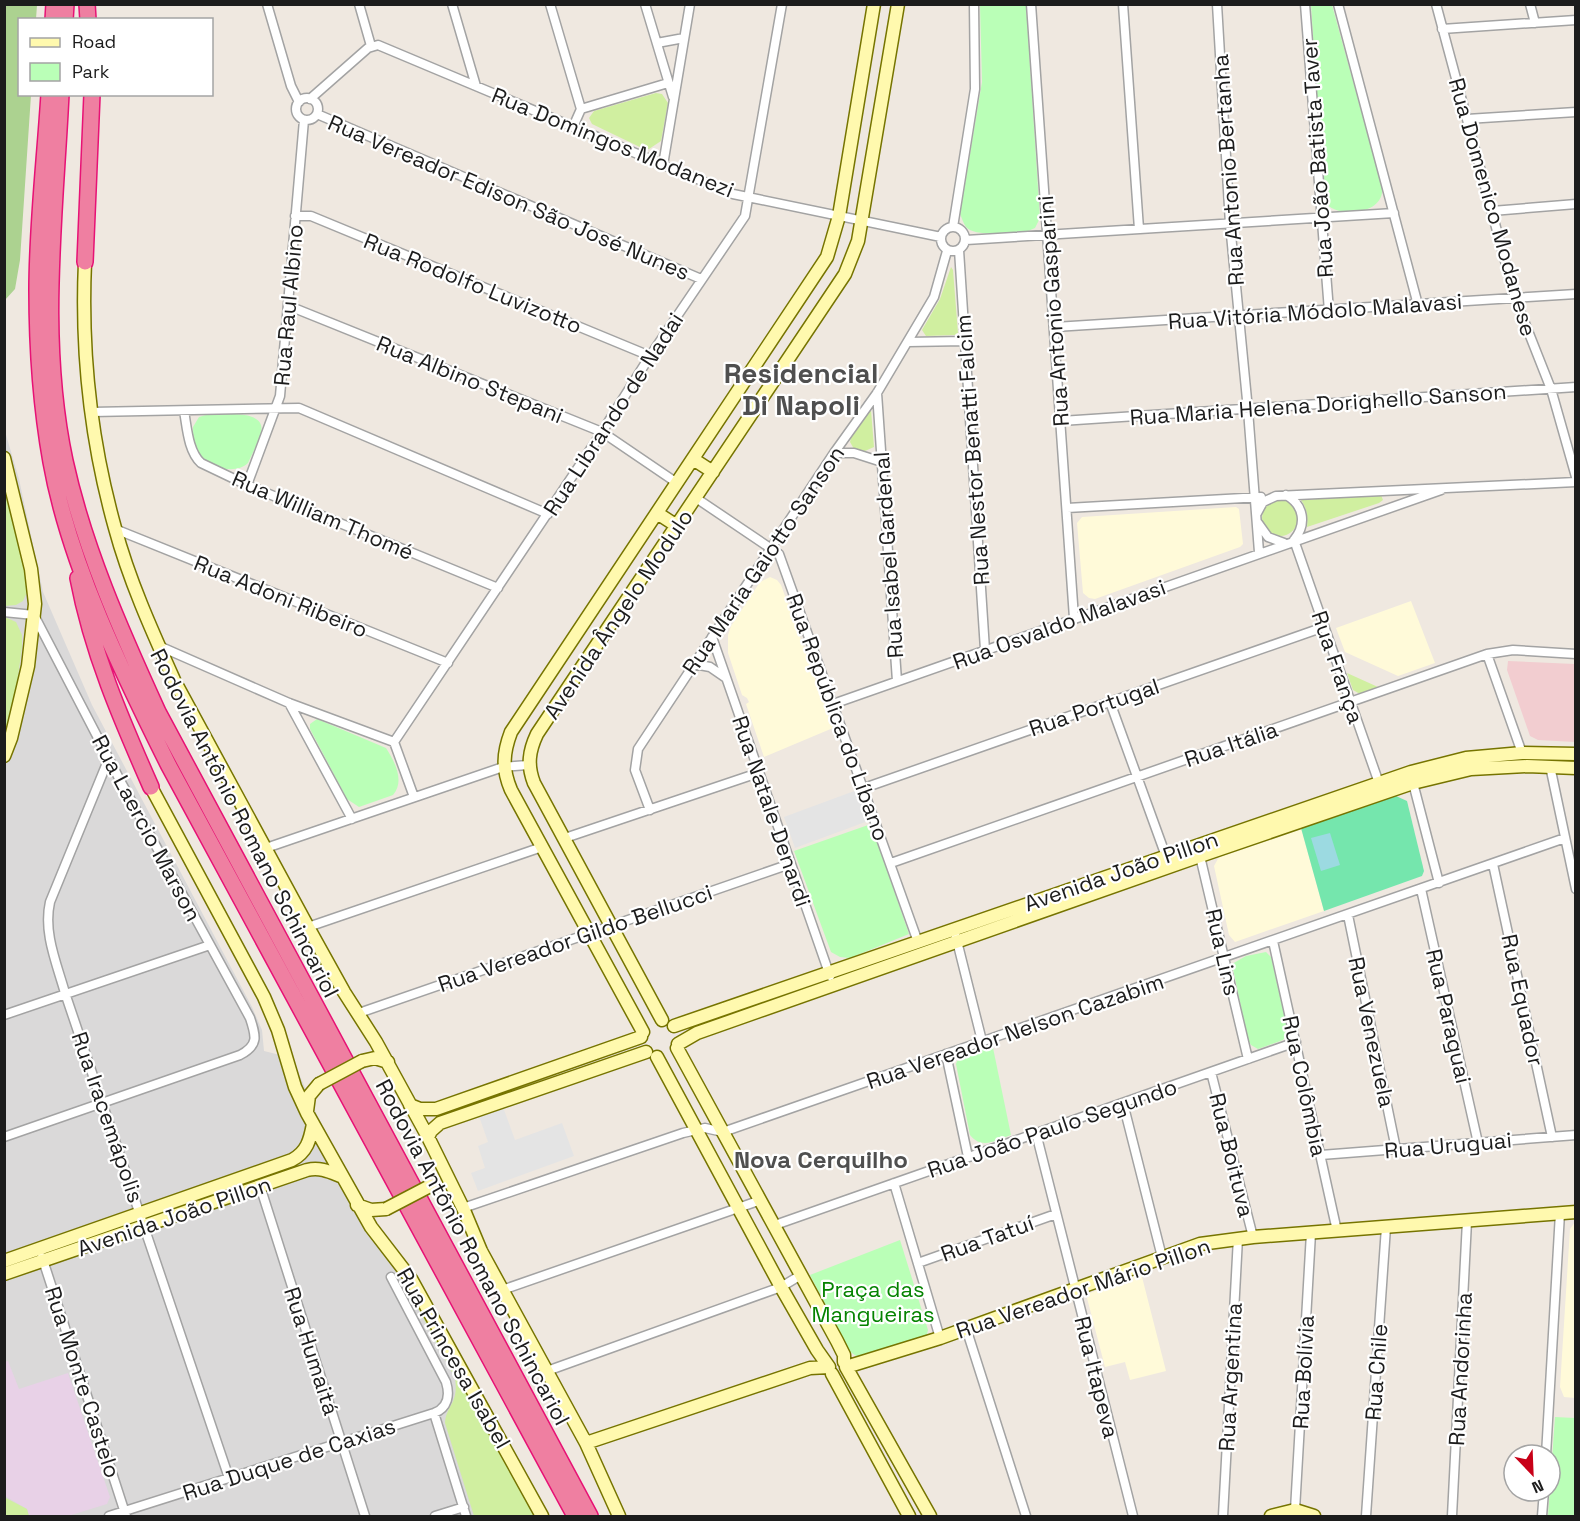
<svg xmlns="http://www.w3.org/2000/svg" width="1580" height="1521" viewBox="0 0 1580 1521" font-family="'Space Grotesk',sans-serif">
	<rect width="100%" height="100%" fill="#efe8e0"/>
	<path fill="#dad9d9" d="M4,428L19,479L43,592L92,705L252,1007L262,1030L264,1051L292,1058L317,1115L399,1272L536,1516H5Z"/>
	<path fill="#f2cdd0" d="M1508,661L1575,664V742L1538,740L1530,736L1507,670Z"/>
	<path fill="#e8d1e7" d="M8,1361L19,1389L68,1373L110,1497L107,1504L68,1516H29L27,1509L5,1496L4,1362Z"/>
	<path fill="#fffad9" d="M1236,507L1239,509L1243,544L1240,547L1095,599L1089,598L1083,593L1077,523L1082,517Z
		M770,577L777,580L781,585L833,728L764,757L746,704L749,702L747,698L742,695L728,653V635L731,626L760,582Z
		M1411,601L1435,663L1398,676L1345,652L1336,628Z
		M1301,828L1324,911L1235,942L1229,935L1214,866L1219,857Z
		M1575,1222V1398L1564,1397L1560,1387L1570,1229Z
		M1141,1273L1166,1371L1130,1380L1125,1362L1105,1367L1087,1298L1090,1293Z"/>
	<path fill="#d0efa0" d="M656,93L662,94L668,103L661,141L649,149H644L592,124L589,118L594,111Z
		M951,267L953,270L958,333L955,335L926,336L922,330L940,299Z
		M871,410L874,447L865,451L854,449L850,442L851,438Z
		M4,478L29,588L23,601L16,605L4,606Z
		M1381,495L1383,500L1379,503L1307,527C1308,516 1307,509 1301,500Z
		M1262 518a18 18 0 1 1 36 0a18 18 0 1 1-36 0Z
		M5,617L16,622L22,635V647L17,684L5,741Z
		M1347,673L1378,687L1360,694L1353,690Z
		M399,1272L406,1281L536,1516H474L445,1423C446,1405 459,1404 455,1378Z
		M4,1497L27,1509L29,1516H5Z"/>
	<path fill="#acd290" d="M5,4L37,5L36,19L20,20V94L31,95L20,260L15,289L5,300Z"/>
	<path fill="#baffb7" d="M980,5H1026L1040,218L1035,228L1028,231C1014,232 976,238 966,227C963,223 962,218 960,214L982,82Z
		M1311,5H1332L1382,187C1386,215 1336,220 1324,201Z
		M206,415C221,415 267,408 261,433C258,443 252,454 248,463C236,475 209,468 199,455C194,448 193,436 193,427L199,417Z
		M317,719L386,748C395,762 405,781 393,795L359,807L347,799L310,729V724Z
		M871,824L909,934L850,958L840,957L831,952L794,851Z
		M1266,952L1271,957L1288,1032L1283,1040L1258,1049L1251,1045L1248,1040L1232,964L1246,956Z
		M992,1043L1011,1135C996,1140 982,1150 970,1135L956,1064C961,1050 979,1048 992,1043Z
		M900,1240L928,1330L927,1334L924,1337L859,1358L849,1351L810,1275Z
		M1555,1417L1575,1418V1516H1548Z"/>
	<path fill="#75e6ad" d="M1396,796L1407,801L1424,871L1422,876L1324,911L1301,828Z"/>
	<path fill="#e4e4e4" d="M857,790L868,821L795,848L784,817Z
		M503,1107L515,1140L562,1123L574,1156L478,1191L471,1173L485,1168L478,1146L488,1142L479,1116Z"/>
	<path fill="#9cdae1" d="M1330,833L1340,865L1321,871L1311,838Z"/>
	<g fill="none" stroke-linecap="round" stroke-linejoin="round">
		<defs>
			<path id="street" d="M267,4L291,86L299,102
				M359,4L371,46
				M452,4L476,86
				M550,4L581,109L573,127
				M645,4L673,97
				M1031,4L1074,618
				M1123,4L1139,229
				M1217,4L1230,224L1248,410L1259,552
				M1305,4L1329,311
				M1338,4L1418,305
				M1436,4L1515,298L1551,389L1576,477
				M1530,4L1535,23
				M1442,29L1576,20
				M657,43L684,38
				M296 109a11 11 0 1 1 22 0a11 11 0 1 1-22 0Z
				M310,99L368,48L378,45L733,194L941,237
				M581,109L668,83
				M317,114L701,279
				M1467,119L1576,112
				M663,165L690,4
				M1492,211L1576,204
				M295,216H311L650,356
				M941 239a12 12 0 1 1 24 0a12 12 0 1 1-24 0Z
				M953,227L975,89L974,4
				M966,240L1394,213
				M959,250L985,650
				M289,306L602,432L677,483
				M1055,327L1576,294
				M908,342L965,341
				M877,393L897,681
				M184,411C187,427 188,451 201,463L247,485L498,588
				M92,412L299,408L548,514
				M1061,421L1576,387
				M834,453H854L882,462
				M247,485L280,396L304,120
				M1286,495C1304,505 1307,524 1294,540
				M696,498L779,554L918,942
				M1067,508L1261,497
				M1257,513L1263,502L1276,496L1576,482
				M1258,523L1268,537L1284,543
				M115,529L448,663
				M1294,540L1380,786
				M4,612L34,615L122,784L250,1018C256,1036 259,1045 240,1055L4,1137
				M712,637L830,976
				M159,646L289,703L394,742
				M1487,654L1522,753
				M694,664L710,667L726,678
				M1110,702L1167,859
				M289,703L352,819
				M833,704L1441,490
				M109,758L50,902C43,933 57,964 65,993L229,1478
				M1550,766L1576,889
				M1412,779L1439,883
				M864,788L1324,627
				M414,797L394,742L602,432L650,356L745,216L782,4
				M650,810L635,770L638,749L834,453L877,393L934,297L947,251
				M565,838L758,773
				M266,848L503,767L528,765
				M1199,852L1248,1059
				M891,863L1487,654L1513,650L1576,654
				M1493,864L1552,1137
				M1421,889L1478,1143
				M1348,915L1396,1149
				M308,927L542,847
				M956,937L982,1041
				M1273,941L1337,1231
				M359,1013L790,864
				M4,1015L210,945
				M946,1054L968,1157
				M1211,1072L1253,1237
				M1123,1103L1162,1257
				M1036,1133L1133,1516
				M1321,1155L1576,1135
				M894,1183L940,1338
				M260,1186L365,1516
				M463,1208L683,1133L705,1128L723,1132L1565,838
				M775,1225L1296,1042
				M42,1257L126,1516
				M918,1263L1056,1214
				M502,1290L761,1200
				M966,1328L1026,1516
				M547,1371L781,1287L801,1275
				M434,1413L466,1516
				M1546,1455L1560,1213
				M1295,1510L1311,1233
				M109,1516L434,1413C448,1408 450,1395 446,1382L391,1277
				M435,1516L464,1507
				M1223,1516L1238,1238
				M1366,1516L1386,1227
				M1452,1516L1467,1221
				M1542,1516L1544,1491"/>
			<path id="secondary" d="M85,262C81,350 91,442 115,528C129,580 152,631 174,680L308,927L344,992L376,1042L428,1137L463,1208L481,1251L586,1443L619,1516
				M4,458L31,569L35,604L28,666L11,738L4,756
				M693,459L713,472
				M657,513L677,526
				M151,787L264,997L278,1030L295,1087L307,1113L371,1227L411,1279L542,1516
				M662,1020L534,783C527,765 529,751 537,734L845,274L858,241L898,4
				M674,1026L1411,772L1466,758L1522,753L1576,754
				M643,1032L511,790C502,769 503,753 511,732L827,257L839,216L874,4
				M678,1044L697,1033L1200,856L1413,783L1471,769L1527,766L1576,768
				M677,1048L837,1341L844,1355V1362
				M657,1057L781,1287L817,1350L829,1367
				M362,1061L375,1058L388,1062
				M410,1105L420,1109H436L641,1037
				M307,1111L309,1096L319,1084
				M428,1137L431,1131L440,1123L646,1052
				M357,1205L371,1210L386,1209
				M4,1261L292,1160C307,1152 310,1140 313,1124
				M4,1274L307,1170C321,1167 330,1172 343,1177
				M832,1374L909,1516
				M586,1443L810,1368L829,1367
				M930,1516L846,1367L940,1338L1200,1244L1253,1237L1576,1212
				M1271,1516L1295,1510L1314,1516"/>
			<path id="highway" d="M87,4L88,20
				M53,20L54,4
				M65,20L66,4
				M49,94C45,159 37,225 37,290C37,347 41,406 51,462C69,564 123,674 169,766L575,1516
				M61,94C55,217 39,340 65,461C84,548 121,631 158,712L590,1516
				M85,262L92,94
				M78,578C92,652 121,719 151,787"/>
		</defs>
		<use href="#street" stroke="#a3a3a3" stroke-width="11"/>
		<use href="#secondary" stroke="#767400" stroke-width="15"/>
		<use href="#highway" stroke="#e71275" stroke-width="18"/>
		<use href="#street" stroke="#fff" stroke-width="8"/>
		<use href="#secondary" stroke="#fff9ae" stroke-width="12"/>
		<use href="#highway" stroke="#ef7fa1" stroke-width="15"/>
		<defs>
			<path id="secondary-bridge" d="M319,1084L362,1061
				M386,1209L430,1186"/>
		</defs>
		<use href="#secondary-bridge" stroke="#767400" stroke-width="15" stroke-linecap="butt"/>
		<use href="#secondary-bridge" stroke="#fff9ae" stroke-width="12"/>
	</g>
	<g text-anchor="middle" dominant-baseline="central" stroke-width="4.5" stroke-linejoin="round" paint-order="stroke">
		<g font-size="22" fill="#1c1c1c" stroke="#fff">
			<text transform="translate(613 142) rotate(22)">Rua Domingos Modanezi</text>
			<text transform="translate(1317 158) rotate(-94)">Rua João Batista Taver</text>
			<text transform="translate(1228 170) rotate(-94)">Rua Antonio Bertanha</text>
			<text transform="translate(509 197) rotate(23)">Rua Vereador Edison São José Nunes</text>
			<text transform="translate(1493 207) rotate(74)">Rua Domenico Modanese</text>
			<text transform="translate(473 283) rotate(22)">Rua Rodolfo Luvizotto</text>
			<text transform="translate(288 305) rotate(-85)">Rua Raul Albino</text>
			<text transform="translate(1053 311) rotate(-94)">Rua Antonio Gasparini</text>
			<text transform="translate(1315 311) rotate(-4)">Rua Vitória Módolo Malavasi</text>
			<text transform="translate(470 379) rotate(22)">Rua Albino Stepani</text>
			<text transform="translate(1318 404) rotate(-4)">Rua Maria Helena Dorighello Sanson</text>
			<text transform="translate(613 414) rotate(-57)">Rua Librando de Nadai</text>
			<text transform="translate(972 450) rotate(-94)">Rua Nestor Benatti Falcim</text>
			<text transform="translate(323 515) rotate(23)">Rua William Thomé</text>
			<text transform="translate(888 555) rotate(-94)">Rua Isabel Gardenal</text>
			<text transform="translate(763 560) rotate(-56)">Rua Maria Gaiotto Sanson</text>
			<text transform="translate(281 596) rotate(22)">Rua Adoni Ribeiro</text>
			<text transform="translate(618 614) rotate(-56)">Avenida Ângelo Modulo</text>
			<text transform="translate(1059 624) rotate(-20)">Rua Osvaldo Malavasi</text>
			<text transform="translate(1338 667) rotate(71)">Rua França</text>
			<text transform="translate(1094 707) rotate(-19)">Rua Portugal</text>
			<text transform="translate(838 717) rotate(70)">Rua República do Líbano</text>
			<text transform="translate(1231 744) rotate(-19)">Rua Itália</text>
			<text transform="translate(772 811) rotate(71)">Rua Natale Denardi</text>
			<text transform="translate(245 823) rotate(63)">Rodovia Antônio Romano Schincariol</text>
			<text transform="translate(147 828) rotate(62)">Rua Laercio Marson</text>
			<text transform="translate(1121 871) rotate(-19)">Avenida João Pillon</text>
			<text transform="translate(575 938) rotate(-19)">Rua Vereador Gildo Bellucci</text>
			<text transform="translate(1223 952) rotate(77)">Rua Lins</text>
			<text transform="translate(1523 1000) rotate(78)">Rua Equador</text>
			<text transform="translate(1449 1016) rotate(77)">Rua Paraguai</text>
			<text transform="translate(1015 1031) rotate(-19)">Rua Vereador Nelson Cazabim</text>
			<text transform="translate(1372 1032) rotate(78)">Rua Venezuela</text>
			<text transform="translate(1305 1086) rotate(78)">Rua Colômbia</text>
			<text transform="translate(108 1117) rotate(71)">Rua Iracemápolis</text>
			<text transform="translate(1052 1128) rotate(-19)">Rua João Paulo Segundo</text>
			<text transform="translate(1448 1145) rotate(-5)">Rua Uruguai</text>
			<text transform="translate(1232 1155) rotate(76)">Rua Boituva</text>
			<text transform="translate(174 1216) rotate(-19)">Avenida João Pillon</text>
			<text transform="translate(987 1238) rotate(-20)">Rua Tatuí</text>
			<text transform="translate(473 1252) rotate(62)">Rodovia Antônio Romano Schincariol</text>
			<text transform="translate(1083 1288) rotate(-19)">Rua Vereador Mário Pillon</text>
			<text transform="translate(312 1351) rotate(72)">Rua Humaitá</text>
			<text transform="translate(454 1358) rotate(60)">Rua Princesa Isabel</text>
			<text transform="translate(1460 1369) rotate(-87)">Rua Andorinha</text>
			<text transform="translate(1303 1372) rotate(-87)">Rua Bolívia</text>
			<text transform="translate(1376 1372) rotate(-86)">Rua Chile</text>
			<text transform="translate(1097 1377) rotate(76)">Rua Itapeva</text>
			<text transform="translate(1230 1377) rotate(-87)">Rua Argentina</text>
			<text transform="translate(83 1382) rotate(72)">Rua Monte Castelo</text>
			<text transform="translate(289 1459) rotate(-18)">Rua Duque de Caxias</text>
		</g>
		<g font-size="22" fill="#058301" stroke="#fff">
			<text x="873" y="1289">Praça das<tspan x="873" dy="25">Mangueiras</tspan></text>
		</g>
		<g font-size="24" font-weight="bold" fill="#4f4f4f" stroke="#fff">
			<text x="821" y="1159">Nova Cerquilho</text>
		</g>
		<g font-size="28" font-weight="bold" fill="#4f4f4f" stroke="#fff">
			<text x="801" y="373">Residencial<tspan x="801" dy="32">Di Napoli</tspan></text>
		</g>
	</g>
	<rect width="1580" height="1521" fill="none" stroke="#1c1c1c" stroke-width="12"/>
	<rect x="18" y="18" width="195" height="78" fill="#ffffff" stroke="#a4a4a4" stroke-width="1.5"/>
	<rect x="30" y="38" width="30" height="9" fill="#fff9ae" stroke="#a4a4a4" stroke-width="1.5"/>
	<text x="72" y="48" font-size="18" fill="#1c1c1c">Road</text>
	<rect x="30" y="63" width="30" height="18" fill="#baffb7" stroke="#a4a4a4" stroke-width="1.5"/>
	<text x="72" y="78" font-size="18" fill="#1c1c1c">Park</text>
	<g transform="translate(1532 1473) rotate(157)"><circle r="28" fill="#ffffff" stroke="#a4a4a4" stroke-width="1.5"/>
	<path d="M0-4.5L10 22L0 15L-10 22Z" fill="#c80018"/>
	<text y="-9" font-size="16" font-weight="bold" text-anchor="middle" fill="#1c1c1c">N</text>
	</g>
</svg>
